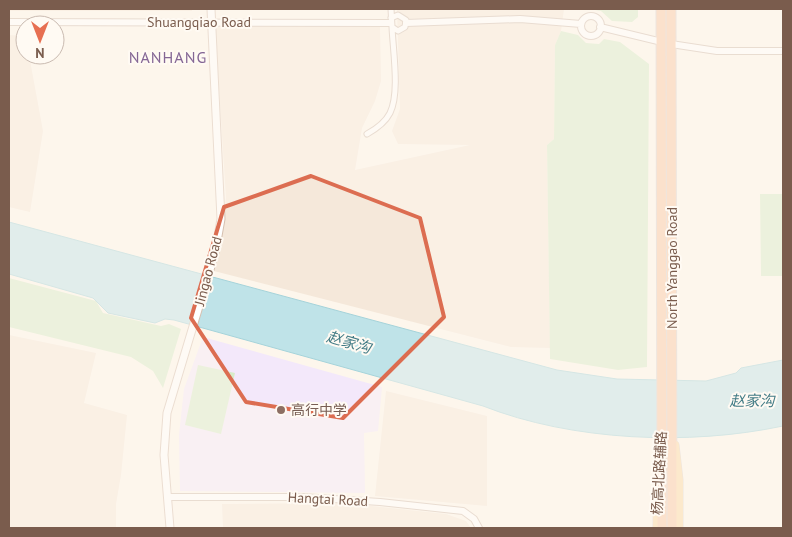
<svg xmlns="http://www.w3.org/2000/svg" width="792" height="537" viewBox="0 0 792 537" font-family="'PT Sans','Noto Sans SC',sans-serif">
	<rect width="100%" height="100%" fill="#fdf6ec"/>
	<path fill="#f5e8da" d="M9,9H192V11H9Z
		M397,9H564L561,31L555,45L554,139L547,145L550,348L511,347L214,271L226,198L215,24L380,26L381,81L375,101L362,128L355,170L470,145L398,144L392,131L400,109Z
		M9,35L25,36V55H29L43,131L30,212L9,207Z
		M9,335L96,353L84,403L127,415L121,475L116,504V528H9Z
		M386,391L487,416V506L375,496Z
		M344,503L446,514L466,521L471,528H223L222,504Z"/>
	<path fill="#f3e8fa" d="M203,337L382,387L378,431L364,433L365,493L180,491L179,435L184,389Z"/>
	<path fill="#d8ecc9" d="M589,9H638V17L632,22L612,21L601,11Z
		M561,31L578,35L586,43L599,44L604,39L620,42L649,64L647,367L618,370L550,359L547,145L554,139L555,45Z
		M760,194H783V276H761Z
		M9,278L96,301L103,313L161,326L169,324L181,329L163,388L153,371L131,357L9,327Z
		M198,365L235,373L221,434L185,425Z"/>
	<path fill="#bfe3e8" stroke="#a5d3da" d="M9,222L557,370L617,379L706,381L736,373L741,368L783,360V426C689,446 572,441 483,406L174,320L165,319L155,323L108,313L93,298L9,274Z"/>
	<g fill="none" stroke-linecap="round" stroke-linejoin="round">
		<defs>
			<path id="minor" d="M391,9L392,27L398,31L405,27L406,20L398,15L391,18
				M367,134C376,129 385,123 390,113C400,93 393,51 392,27"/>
			<path id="tertiary" d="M581 26a10 10 0 1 1 20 0a10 10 0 1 1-20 0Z
				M9,22L390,23
				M406,23L520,19L581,24
				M600,27L662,42
				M671,44L717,51H783
				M168,497H303L380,502L463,511L474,519L479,528"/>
			<path id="secondary" d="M170,528L164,455L167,413L215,253L221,219L211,9"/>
			<path id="primary" d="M675,445L679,480V528
				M657,528L658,458"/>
			<path id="trunk" d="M661,9L662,528
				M671,9L672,528"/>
		</defs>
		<use href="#minor" stroke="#d1beb0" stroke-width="7"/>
		<use href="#tertiary" stroke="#d1beb0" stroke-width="8"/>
		<use href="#secondary" stroke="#d6c0b0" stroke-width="9"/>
		<use href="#primary" stroke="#dad1cd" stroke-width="9"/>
		<use href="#trunk" stroke="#dad1cd" stroke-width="11"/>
		<use href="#minor" stroke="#fff" stroke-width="5"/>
		<use href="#tertiary" stroke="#fff" stroke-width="6"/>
		<use href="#secondary" stroke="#fff" stroke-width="7"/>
		<use href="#primary" stroke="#fbd9a5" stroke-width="8"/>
		<use href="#trunk" stroke="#f9c8a4" stroke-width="9"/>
	</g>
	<path d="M0 0H792V537H0ZM311,176L420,218L444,317L343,418L246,402L191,318L224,207Z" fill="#fdf6ec" fill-opacity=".55" fill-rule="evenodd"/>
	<path fill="none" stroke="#dc6d51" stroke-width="4" stroke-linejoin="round" d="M311,176L420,218L444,317L343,418L246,402L191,318L224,207Z"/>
	<circle fill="#8d6e63" stroke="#fffaf3" stroke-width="2" cx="281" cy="410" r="5"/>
	<g text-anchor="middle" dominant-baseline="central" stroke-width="4" stroke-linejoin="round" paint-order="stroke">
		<g font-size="14" fill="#7a5c4d" stroke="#fffaf3">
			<text x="199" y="22">Shuangqiao Road</text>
			<text transform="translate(672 268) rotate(-90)">North Yanggao Road</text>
			<text transform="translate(208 271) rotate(-75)">Jingao Road</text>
			<text transform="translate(659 473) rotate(-87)">杨高北路辅路</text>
			<text transform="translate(328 499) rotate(3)">Hangtai Road</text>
		</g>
		<g font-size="14" fill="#785e54" stroke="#fffaf3" text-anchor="start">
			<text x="291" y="410">高行中学</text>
		</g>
		<g font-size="15" font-style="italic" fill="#437c86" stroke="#fffaf3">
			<text transform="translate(349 342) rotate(16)">赵家沟</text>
			<text x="752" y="400">赵家沟</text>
		</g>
		<g font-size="16" letter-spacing="1" fill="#846695" stroke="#fffaf3">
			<text x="168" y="57">NANHANG</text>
		</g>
	</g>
	<rect width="792" height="537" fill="none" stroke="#7a5c4d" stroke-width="20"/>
	<g transform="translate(40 40) rotate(180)"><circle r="24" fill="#fffaf3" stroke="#cabbb1"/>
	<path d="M0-4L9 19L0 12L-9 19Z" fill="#e76f51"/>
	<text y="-8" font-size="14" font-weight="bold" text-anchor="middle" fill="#7a5c4d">N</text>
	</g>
</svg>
